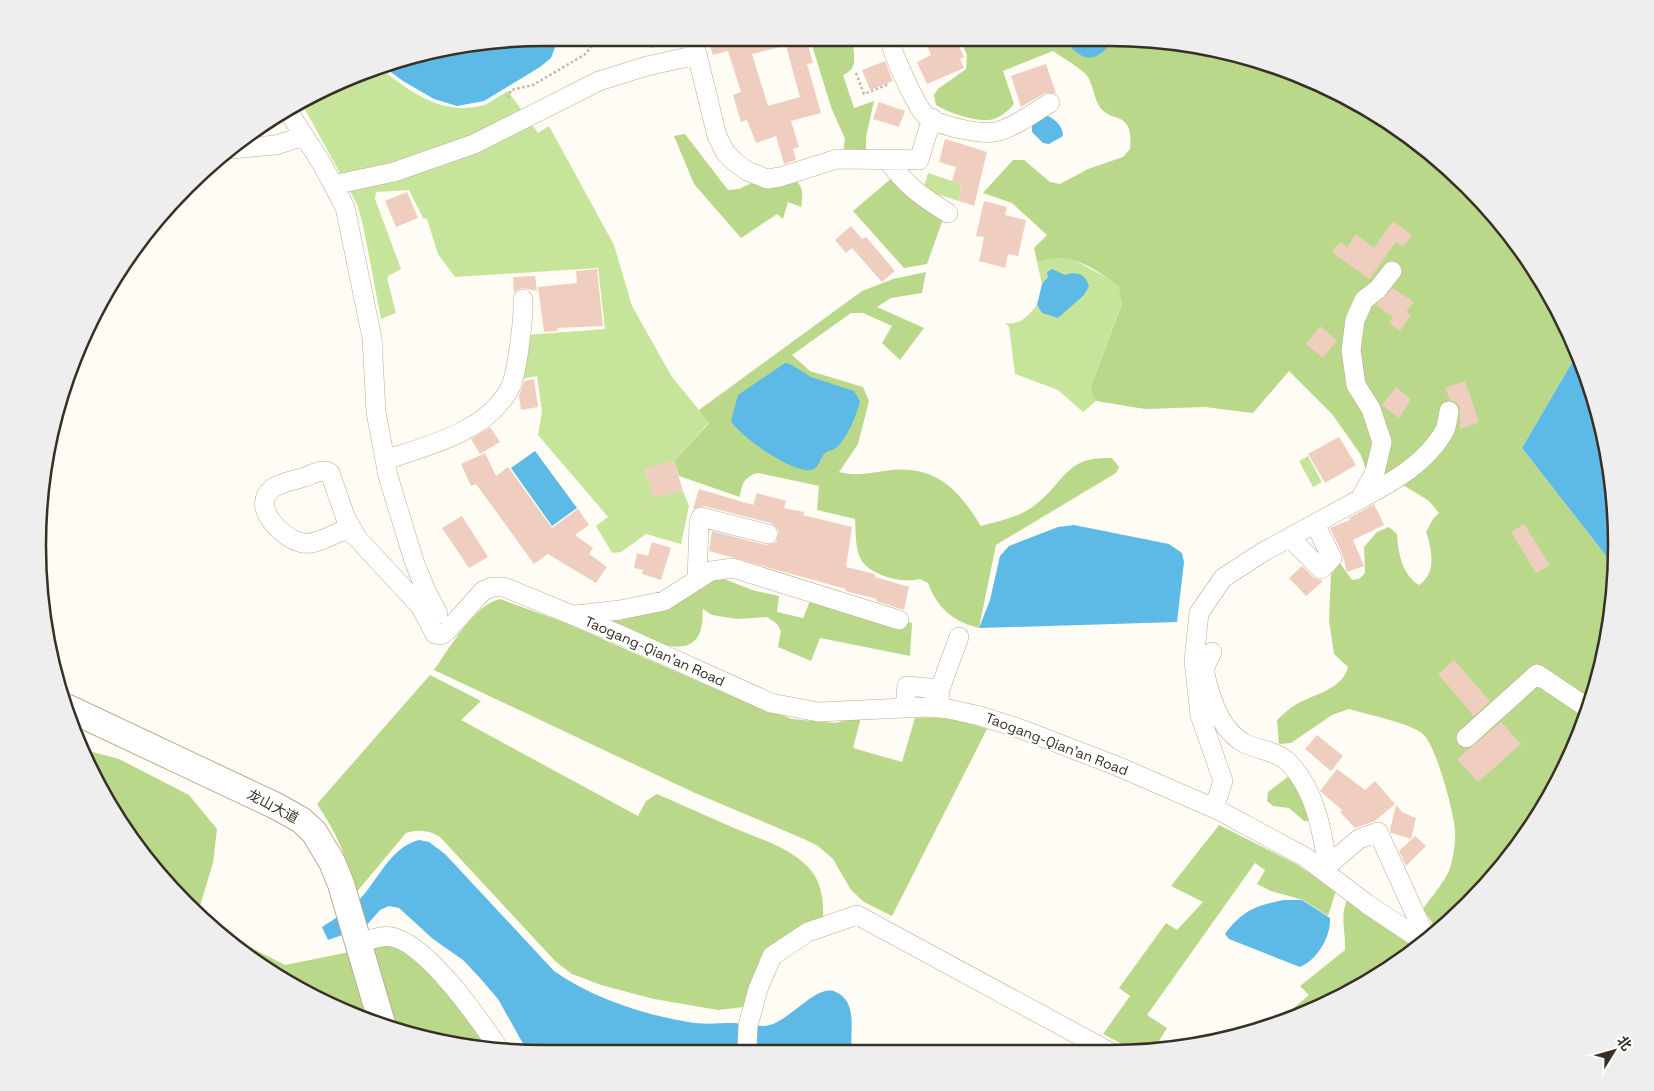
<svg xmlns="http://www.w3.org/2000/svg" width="1654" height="1091" viewBox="0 0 1654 1091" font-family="'Space Grotesk','Noto Sans SC',sans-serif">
	<rect width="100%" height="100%" fill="#fffbf5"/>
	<path fill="#c7e59a" d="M378,67C410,91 442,117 484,105C492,102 500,95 508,91L538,133L549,126L614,245L632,306L672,377L709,422L674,461L645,469L654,497L683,491L689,506L681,544L646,534L621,552L612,553L596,526L608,517L538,435L542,412L537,376L518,380L526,335L605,329L598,268L455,277L438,254L427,219L423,218L409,190L376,192L375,199L401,269L390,275L387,278L396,313L381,319L363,225L357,204L302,104Z
		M928,173L961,184L959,201L923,190Z
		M1069,257L1118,284L1122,302L1090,389L1096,401L1083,412L1058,390L1015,374L1009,327L1005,323C1021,325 1027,317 1037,305L1042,313L1065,275C1052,272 1051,277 1042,284L1037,262L1047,258Z
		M1308,456L1322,482L1313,487L1299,461Z"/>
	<path fill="#bad88a" d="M811,42H851L853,44C854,58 858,69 843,75L854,108L874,101L866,137V155L843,154L845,139L831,107Z
		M961,42H1175L1272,64L1325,87L1324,90L1337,93L1444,164L1512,236L1564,321L1577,354L1522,448L1614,566L1612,612L1589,709L1548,800L1490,881L1437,930L1423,909C1431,897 1443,884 1449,871C1453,861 1456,840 1455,829C1453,810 1437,749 1424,735C1414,724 1365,714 1349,709L1332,715L1291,743L1279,744L1277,720C1282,716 1286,711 1292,707C1311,694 1342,691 1348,667L1334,654L1329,620L1331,574L1340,563L1352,580L1359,579L1365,573L1364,547L1377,532L1389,527L1397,534C1398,552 1402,575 1419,585C1437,573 1432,549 1426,532L1433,519L1439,513L1429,501L1400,483L1372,487L1361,455L1332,414L1289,371L1253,413L1205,407L1145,409L1096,401L1090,389L1122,303L1118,285C1091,267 1070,250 1037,262L1034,248L1047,235L1012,203L983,193L1013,160H1024L1050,182L1060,184L1088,169L1123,157L1130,149C1134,108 1111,125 1099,106C1094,97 1093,86 1088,77C1083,69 1061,57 1053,51L1003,71L1014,104C1007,112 998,120 987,120C973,121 947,112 936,105L934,95L938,89L966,69L967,55Z
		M685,134L728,190L739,189L756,181L794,179C804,187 803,195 801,207L788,202L783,219L777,214L741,238L694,184L674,136Z
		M893,177L943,219L927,264L904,268L853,211Z
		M926,272L922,293L891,298L877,307L924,328L900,360L882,343L892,326L863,313H851L792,355L810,371L863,387L869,401L858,444L839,472C858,477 874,472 892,470C938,466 959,491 981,526C999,521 1020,517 1035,505C1066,481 1065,456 1112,458L1119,467L1116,473L996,545L979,628C954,622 937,608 928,583L920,579C903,584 865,575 859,555C855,544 856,530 855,519L817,510L819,486L758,473C745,476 741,484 740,497L679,476L674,461L709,423L699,410L862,291L893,279Z
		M717,576L752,590L779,596L777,612L803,618L812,596L912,623L910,656L820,638L811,661L778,647L781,631L777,624L767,617L737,619L712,615L703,609C702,613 703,619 702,624C697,658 663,646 642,637C632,632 621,629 612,620L613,616Z
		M500,599L566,623L716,689L792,719L835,723L861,717L853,748L902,762L915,718C941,716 963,721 987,729L892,916L864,902L851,890L833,859L818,846L804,839L695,793L434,670C449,649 475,604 500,599Z
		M430,675L481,701L461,720L638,816L646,801L657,794C683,805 708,817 734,828C759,839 788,846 808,867C821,880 824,900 823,917L803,926L744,1007L718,1010L654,999L601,985L572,974L556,962L440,837C429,830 419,829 406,833L355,894C349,860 336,832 317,804Z
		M85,750L119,759L189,795L217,829L213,863L200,906L238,941L285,965L394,943L427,961L491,1049H479L382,1027L321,1001L210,927L143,855L106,800Z
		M1289,772L1313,821H1304L1289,808L1273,806L1267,801L1268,792L1289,776Z
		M1219,825L1296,864L1336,891L1328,916L1303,900L1271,891L1257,884L1265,870L1255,863L1147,1015L1167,1028L1153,1051L1137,1052L1103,1034L1130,996L1119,988L1166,923L1177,930L1203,902L1171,886Z
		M1348,898L1418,949L1333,1001L1276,1023L1309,995L1300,986L1345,950C1346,930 1339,916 1348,898Z"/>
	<path fill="#5db9e5" d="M479,42H557L551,58L540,67L484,101L457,106L434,99L403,81L381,65Z
		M1067,42H1112C1097,62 1082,63 1067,42Z
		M1044,115C1054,117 1063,126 1063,136L1049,144L1043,143L1032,132V125Z
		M1052,269L1065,275C1077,271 1085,274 1089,286L1084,295L1058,318L1042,313L1037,305L1042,284L1048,277L1047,272Z
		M1577,354L1599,414L1615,513L1614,566L1522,448Z
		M785,363L790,364L811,377L854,391L860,401C857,414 848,436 838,446C835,450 829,450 825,453C819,459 820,468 811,470C793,473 740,437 731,421L738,395Z
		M535,451L577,508L552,526L511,468Z
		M1074,525L1169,544L1182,553L1184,562L1177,622L979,628L990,600L1000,556L1009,546L1058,527Z
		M419,840L429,842L445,854L554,971C592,998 642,1014 688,1022C703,1025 718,1023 734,1023C744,1024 754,1026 764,1026C788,1025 816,982 836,992C859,1003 849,1032 852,1051L526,1049L498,999L480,978L463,960L433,939L399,908L389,906L380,910L365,927L328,940L322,927C332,920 345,914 354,905C376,886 388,848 419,840Z
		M1284,900H1302L1330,918C1331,937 1317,960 1300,967L1229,939L1225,934C1242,911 1256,905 1284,900Z"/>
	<path fill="#f0cebf" d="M709,42H780V47L752,54L768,106L800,97L785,42H807L813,63L807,64L821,113L791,121L799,147L793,149L796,160L784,164L776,136L756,143L747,120L741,122L733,95L741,92L728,51L713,55Z
		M934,42H957L964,57L960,59L964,68L927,84L917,62L931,55L927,45Z
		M885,61L893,81L870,90L862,70Z
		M1046,64L1056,93H1045L1021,107L1011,76Z
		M879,102L905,111L899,127L873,119Z
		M945,139L987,152L974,206L959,201L961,184L952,181L956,167L939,162Z
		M407,192L418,218L396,227L385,201Z
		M984,201L1007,207L1005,215L1026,220L1018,256L1008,254L1005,268L979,261L984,237L976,236Z
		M1393,221L1412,235L1403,247L1396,242L1369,279L1332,252L1340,242L1347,247L1356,234L1374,248Z
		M851,226L862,239L866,237L895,271L882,282L852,248L846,253L835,240Z
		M597,269L603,326L557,328L558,331L544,332L538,287L577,283L576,271Z
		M535,276L537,291L522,288L514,292L513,277Z
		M1393,288L1414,302L1406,312L1411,315L1400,331L1389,323L1393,317L1376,305Z
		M1320,326L1337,340L1323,358L1306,344Z
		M534,379L538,407L521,410L519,396L524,381Z
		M1465,381L1479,422L1460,429V407L1456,402L1450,400L1445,388Z
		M1396,387L1411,399L1399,418L1382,405Z
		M490,427L500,442L480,454L471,439Z
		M1339,437L1356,465L1325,483L1308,454Z
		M485,453L496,476L508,467L552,528L578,509L589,525L575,535L593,548L589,554L607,567L596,583L548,554L534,564L476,484L471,486L461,464Z
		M674,461L683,491L651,498L652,491L645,468Z
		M699,489L753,505L757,493L786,501L784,508L804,512L803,515L852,527L846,567L875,574V577L909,587L904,610L876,601L877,599L845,591L846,589L709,551L712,531L766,545L776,542L779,531L771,523L704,506L693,509Z
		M1374,504L1384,525L1353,540L1364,566L1347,572L1342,553L1330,528L1350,520L1349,518Z
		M462,516L488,557L469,568L442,528Z
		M1524,524L1550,565L1536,573L1511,532Z
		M652,542L671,548L661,580L642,574L643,570L634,568L637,553L648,556Z
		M1302,566L1313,577L1323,581L1306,596L1289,578Z
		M1454,660L1490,701L1474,716L1438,674Z
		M1501,722L1521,744L1478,782L1457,759Z
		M1317,735L1343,756L1331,771L1305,749Z
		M1337,769L1365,790L1375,781L1395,804L1375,821L1355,828L1340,812L1342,810L1320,791Z
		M1396,805L1402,812L1416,818L1411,839L1391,833L1390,830Z
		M1415,836L1426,846L1406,866L1399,851Z"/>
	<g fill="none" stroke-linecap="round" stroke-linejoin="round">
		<defs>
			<path id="minor" d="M694,42L717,136L725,152L736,163L747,171L767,179L780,177L837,159L919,160
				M891,42C892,54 917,107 925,115C938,126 983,136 999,131C1017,126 1034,112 1050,103
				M288,111L322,164L345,207L372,338L376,412L388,476L414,561L426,591L438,614
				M932,118L919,160L887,159C905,185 922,197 948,213
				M232,149L276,145L304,136
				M333,185L394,172L474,144L599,81L647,66L697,55
				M385,460C429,445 484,433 509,390C515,379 517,361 519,349C521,332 524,316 523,299
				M1360,499C1391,483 1427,463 1445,430C1447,425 1448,417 1449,411
				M356,537L346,529C334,534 317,545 303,543C284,540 248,506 273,488C282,482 295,480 305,477C313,474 323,468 330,473L346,519L358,539L420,606L435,634L441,635L447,631L483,591L492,587H504L618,634L771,703L818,712L927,707L949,709L980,716L1021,729L1117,766L1218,810L1305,857L1367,904L1424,942
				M1290,538L1321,569L1332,558L1315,524
				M697,580L699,523L701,517L768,534
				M576,615L620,610L664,601L711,571L733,568L899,620
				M1212,652L1204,669C1209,694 1220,732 1246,744C1259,750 1277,751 1288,762C1317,791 1323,836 1329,875
				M905,708L907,686L940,689
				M938,708L940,689L959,637
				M1466,738L1537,674L1589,709
				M1214,808L1223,781L1200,715L1194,661L1199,613L1223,578L1263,552L1360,499L1375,472L1382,442L1371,409L1356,385L1351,350L1355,320L1364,300L1378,289L1392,271
				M1327,866L1359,839L1378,832L1427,940
				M359,943C369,940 382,935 392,937C427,944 480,1020 499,1049
				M747,1050L748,1026L758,989L772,956L808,932L857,915L1110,1052"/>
			<path id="secondary" d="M68,708L276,806L301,820L314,832L332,862L341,884L383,1027"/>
		</defs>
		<use href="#minor" stroke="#beab8f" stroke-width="20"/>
		<use href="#secondary" stroke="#beab8f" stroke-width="28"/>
		<path stroke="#beb8b1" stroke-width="2.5" stroke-dasharray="2.5 2.5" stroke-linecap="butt" d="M637,42L655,47
			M856,73L864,94L889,84
			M508,98L511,90L533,85L584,55L593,45L609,42
			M1541,298H1550"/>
		<use href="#minor" stroke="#fff" stroke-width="19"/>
		<use href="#secondary" stroke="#fff" stroke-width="26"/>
	</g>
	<g text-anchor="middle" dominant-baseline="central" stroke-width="4.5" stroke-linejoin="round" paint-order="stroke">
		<g font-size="14" fill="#383025" stroke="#fff">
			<text transform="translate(655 651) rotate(24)">Taogang-Qian'an Road</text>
			<text transform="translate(1057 744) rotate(21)">Taogang-Qian'an Road</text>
			<text transform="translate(273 806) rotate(28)">龙山大道</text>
		</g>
	</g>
	<path d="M0 0H1654V1091H0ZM545 46H1109A499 499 0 0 1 1608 545V546A499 499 0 0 1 1109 1045H545A499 499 0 0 1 46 546V545A499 499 0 0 1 545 46Z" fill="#efeeee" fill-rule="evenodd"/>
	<path fill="none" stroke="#383025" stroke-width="2.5" d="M545 46H1109A499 499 0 0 1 1608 545V546A499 499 0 0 1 1109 1045H545A499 499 0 0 1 46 546V545A499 499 0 0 1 545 46Z"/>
	<g transform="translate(1614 1051) rotate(53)" stroke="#ffffff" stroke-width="4" paint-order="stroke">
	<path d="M0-4L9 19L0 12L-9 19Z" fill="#383025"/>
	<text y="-8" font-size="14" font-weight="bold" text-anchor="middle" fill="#383025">北</text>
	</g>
</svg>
